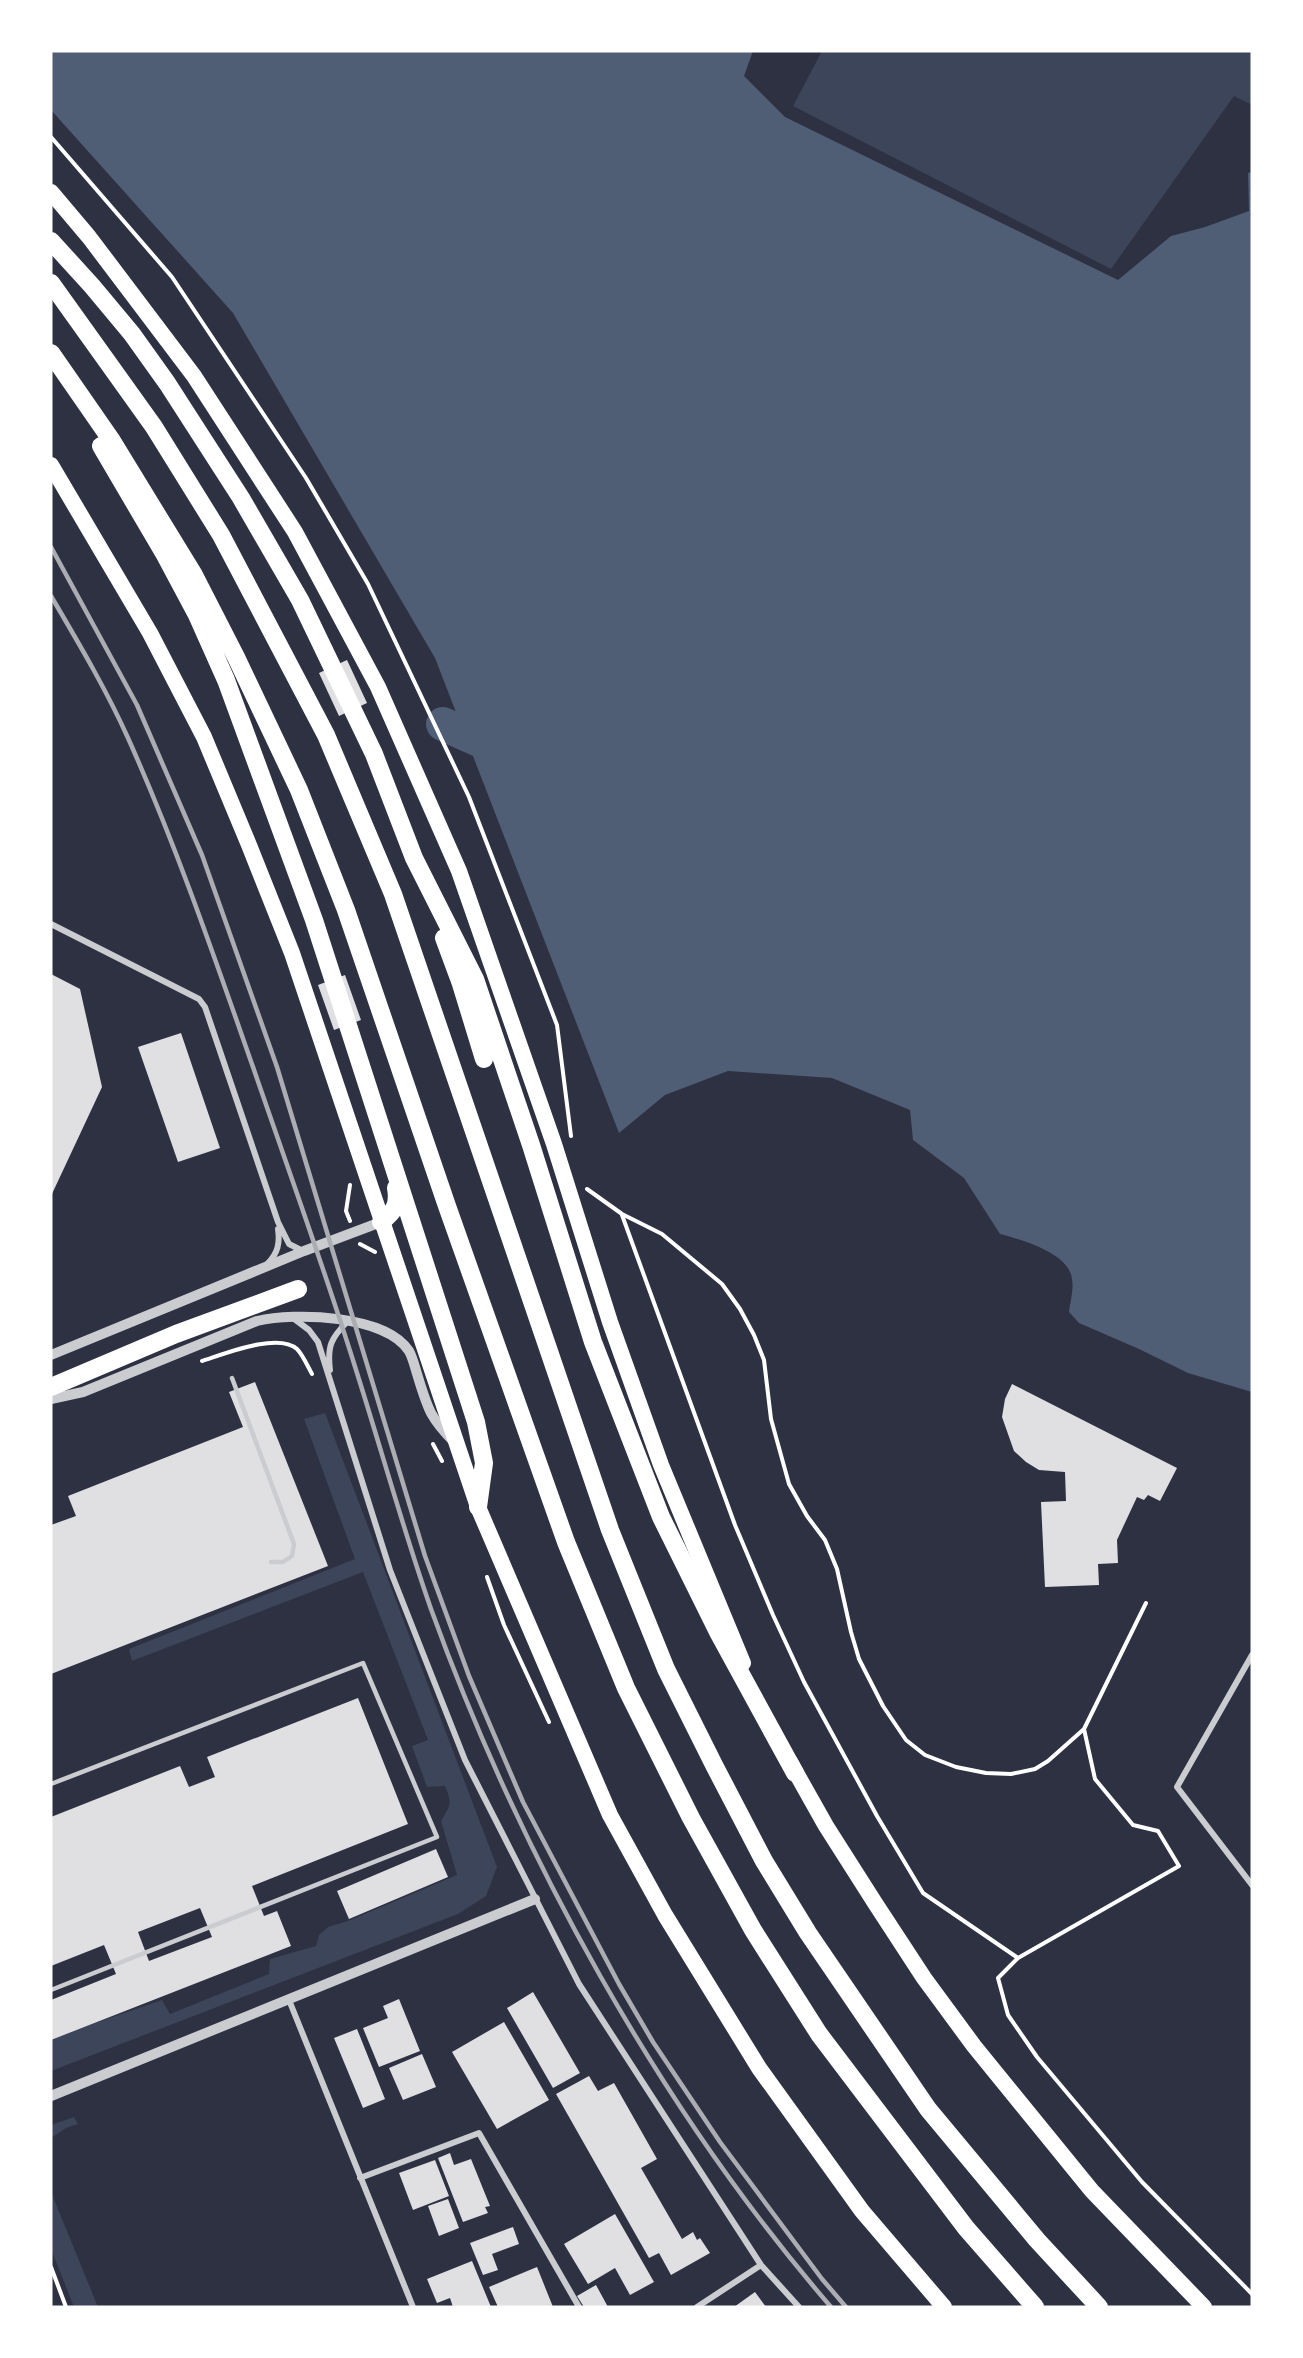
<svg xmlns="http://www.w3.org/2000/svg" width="1303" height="2358" viewBox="0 0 1303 2358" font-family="'Open Sans',sans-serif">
	<rect width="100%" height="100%" fill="#2d3142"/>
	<path fill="#3c4559" d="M822,51H1252V105L1234,96L1111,269L793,106Z
		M325,1413L497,1867L486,1896L458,1914L51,2071V2038L162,2000L170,2014L269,1974L270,1959L316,1946L319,1935L328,1927L348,1921L457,1875L441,1821C451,1805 452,1803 445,1786L427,1787L412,1746L428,1740L363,1572L132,1661L129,1649L355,1559L304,1419Z
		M74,2117L78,2124L66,2128L51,2138V2125Z
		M51,2192L98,2307H74L51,2249Z"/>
	<path fill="#4f5d75" d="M51,51H753L744,76L785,117L1118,280L1171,236L1205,227L1249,211L1248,173L1252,172V1392L1188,1373L1139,1349L1079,1323L1069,1312C1070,1302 1074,1289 1072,1279C1069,1253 1022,1240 1000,1234L964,1178L913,1140L910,1110L832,1078L728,1071L665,1095L619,1133L435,658L233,313L51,110Z"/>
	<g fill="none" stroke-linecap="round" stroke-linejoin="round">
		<path stroke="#4f5d75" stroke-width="34" d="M443,724L508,753"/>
	</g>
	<path fill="#e0e0e3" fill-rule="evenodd" d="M347,660L367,703L339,716L319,673Z
		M51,974L80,989L102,1087L51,1196Z
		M345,975L361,1020L334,1030L318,985Z
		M181,1033L220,1148L178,1162L138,1047Z
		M255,1382L328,1566L51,1674V1525L76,1516L68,1496L243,1427L229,1392Z
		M1012,1384L1177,1468L1160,1501L1148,1495L1144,1500L1137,1497L1117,1540L1118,1563L1098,1564L1099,1585L1045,1587L1041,1502L1066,1501L1065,1472L1039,1470L1026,1462L1014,1451L1002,1417L1005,1399Z
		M358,1698L408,1824L252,1886L264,1916L277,1911L291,1946L51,2040V2000L116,1974L104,1945L51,1966V1817L180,1766L189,1787L215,1777L207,1757ZM200,1908L212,1937L149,1961L138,1932Z
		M436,1849L448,1877L349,1919L337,1891Z
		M533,1992L580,2073L553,2088L507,2008Z
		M399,1999L420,2051L379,2067L363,2028L388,2018L383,2006Z
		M504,2022L549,2100L497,2129L452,2052Z
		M357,2029L385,2099L363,2108L334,2038Z
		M422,2054L436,2087L403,2100L389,2068Z
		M589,2076L598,2091L614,2083L657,2159L641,2168L682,2239L693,2232L697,2240L700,2238L710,2253L671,2275L659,2253L649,2258L556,2094Z
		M450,2153L454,2165L471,2159L490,2206L485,2207L488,2213L463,2222L438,2158Z
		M435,2160L449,2196L413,2210L399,2173Z
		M448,2199L459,2228L439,2236L428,2206Z
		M615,2214L654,2282L630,2295L615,2268L588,2284L564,2244Z
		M513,2227L519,2244L492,2254L498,2270L483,2275L470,2243Z
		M472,2261L491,2307H453L450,2298L437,2303L427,2279Z
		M537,2267L553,2307H498L489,2287Z
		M596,2285L608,2307H584L577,2296Z
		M755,2292L766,2307H734Z"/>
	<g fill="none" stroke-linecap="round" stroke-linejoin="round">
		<path stroke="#fff" stroke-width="4" d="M51,137L172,277L306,478L368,584L469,797L557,1025L571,1136
			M587,1189L622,1214L662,1234L722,1284L740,1309L754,1335L764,1360L771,1419L789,1484L807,1516L825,1540L837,1569L851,1632L859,1659L883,1706L906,1740L925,1755L956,1767L986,1773L1011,1774L1035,1769L1048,1761L1084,1729
			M622,1215L735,1525L773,1615L804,1682L877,1816L923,1893L1018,1958L998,1978L1008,2015L1037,2057L1142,2182L1252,2294
			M350,1221L346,1211L350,1185
			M360,1244L375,1252
			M202,1361C224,1354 278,1332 297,1349C303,1355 308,1367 312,1374
			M433,1444L442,1461
			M487,1577L504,1625L549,1722
			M1018,1958L1179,1866L1158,1831L1133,1825L1095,1779L1084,1729L1146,1603
			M51,2267L66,2307"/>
		<path stroke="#caccd0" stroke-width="4.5" d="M232,1378L294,1544L292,1556L283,1562H271
			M51,1784L363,1663L437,1837L51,1990"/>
		<path stroke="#caccd0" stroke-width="6" d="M51,924L199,999L205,1007L278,1222L289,1244L303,1251
			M268,1263C278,1253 280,1243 278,1229
			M293,1318L309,1330L318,1342L390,1570L465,1760L579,1984L761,2265L799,2307
			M330,1370C327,1346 331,1338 348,1321
			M1252,1655L1177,1787L1252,1885
			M289,2000L413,2307
			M360,2178L479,2133L579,2307
			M697,2307L761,2265"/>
		<path stroke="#caccd0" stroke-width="10" d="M51,1355L304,1251L381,1222
			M51,1399L83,1392L257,1321C295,1312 386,1315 409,1351C413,1358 415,1368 418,1377C428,1409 430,1418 455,1443
			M51,2096L535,1899"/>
		<path stroke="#fff" stroke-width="16" d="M51,192L89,237L194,376L295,532L378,687L459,871L554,1144L610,1322L661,1465L743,1663
			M51,465L150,633L204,737L249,845L292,953L478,1507L610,1815L665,1915L759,2068L862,2211L944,2307
			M790,1762L826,1826L875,1903L924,1978L974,2046L1092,2191L1204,2307"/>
		<path stroke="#fff" stroke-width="18" d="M51,241L92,286L132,334L167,383L241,498L300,600L374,754L414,858L475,979L531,1145L593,1342L661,1517L719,1634L795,1773
			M51,283L154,427L221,535L326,735L393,894L610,1530L666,1669L714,1765L764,1861L808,1933L928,2109L1037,2240L1099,2307
			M51,353L112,441L194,575L236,657L299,790L346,910L447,1206L566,1542L626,1688L691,1818L753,1930L819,2034L966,2228L1035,2307
			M101,446L165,555L197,615L226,680L314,920L476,1422L484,1463L478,1507
			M444,938L461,984L484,1059
			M381,1222C394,1212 399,1205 396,1188
			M51,1387L176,1334L298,1289"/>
		<path stroke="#abadb3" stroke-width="4.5" d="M51,547L137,705L202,855L277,1067L425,1556L469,1676L523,1802L619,1984L653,2042L720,2142L822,2279L846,2307
			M51,596C78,642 106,689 128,738C176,845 214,956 253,1067C288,1169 325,1270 357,1373C382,1452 404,1532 431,1609C520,1855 660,2109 831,2307"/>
	</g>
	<rect width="1303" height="2358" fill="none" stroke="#ffffff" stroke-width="105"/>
</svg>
